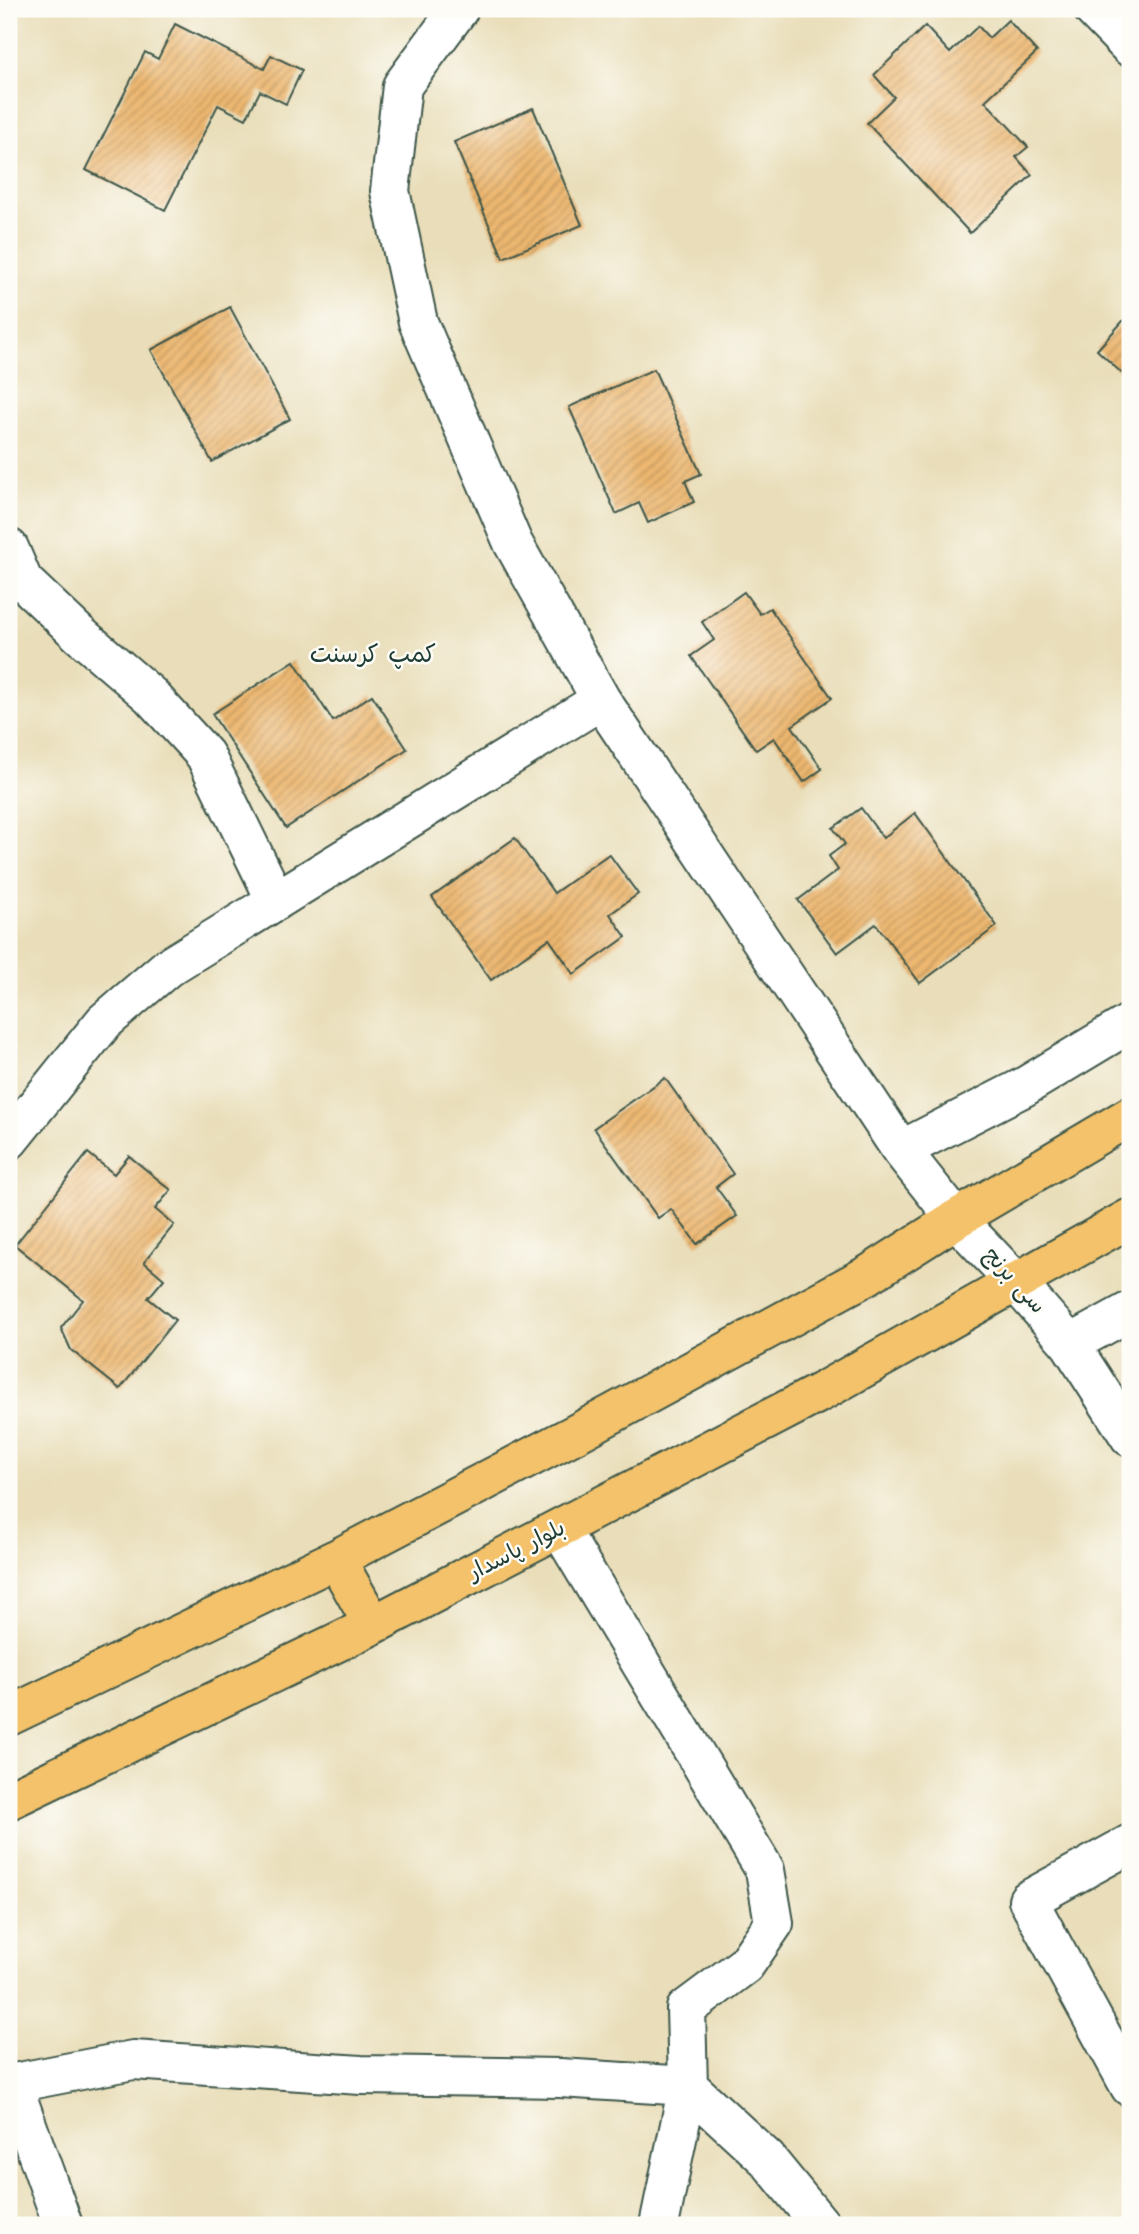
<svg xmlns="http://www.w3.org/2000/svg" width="1139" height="2234" viewBox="0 0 1139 2234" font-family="Kalam,'Playpen Sans Arabic',sans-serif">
	<defs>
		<pattern id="building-hatch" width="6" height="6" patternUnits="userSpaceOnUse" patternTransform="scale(1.75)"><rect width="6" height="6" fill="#edb770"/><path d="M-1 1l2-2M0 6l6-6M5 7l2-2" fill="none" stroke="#bf965d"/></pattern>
	</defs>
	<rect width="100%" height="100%" fill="#fdfcf7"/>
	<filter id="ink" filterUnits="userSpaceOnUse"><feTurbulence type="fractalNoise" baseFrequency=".0143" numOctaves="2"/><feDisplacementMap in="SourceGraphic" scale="14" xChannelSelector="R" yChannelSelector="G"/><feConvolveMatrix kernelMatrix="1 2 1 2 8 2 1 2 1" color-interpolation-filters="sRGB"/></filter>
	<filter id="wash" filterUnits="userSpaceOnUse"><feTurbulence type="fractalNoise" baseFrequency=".00686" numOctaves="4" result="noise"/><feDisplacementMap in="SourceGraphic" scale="28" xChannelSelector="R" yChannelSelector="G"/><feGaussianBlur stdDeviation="1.57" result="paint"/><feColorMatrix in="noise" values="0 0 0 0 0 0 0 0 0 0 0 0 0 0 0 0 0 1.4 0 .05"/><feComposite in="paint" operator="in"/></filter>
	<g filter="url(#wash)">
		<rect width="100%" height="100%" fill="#e9deb9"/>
		<g id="blocks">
			<path fill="url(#building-hatch)" d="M1008,20L1037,52L985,101L1028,147L1016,157L1032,175L970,233L867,123L894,97L874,75L925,26L950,53L978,26L989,38Z
				M175,24L264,69L271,55L302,70L286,104L260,91L246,119L218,105L165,210L86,170L145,52L158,59Z
				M533,108L582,225L503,258L454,142Z
				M230,307L290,419L212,462L151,350Z
				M1130,313V381L1097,350Z
				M654,369L701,474L685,481L694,502L648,523L639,503L616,514L569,407Z
				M744,592L760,614L770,608L832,698L792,726L822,769L804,782L774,738L756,750L691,656L714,640L702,622Z
				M294,661L333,721L372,695L407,749L286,828L212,714Z
				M861,808L883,838L915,813L997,926L920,983L876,924L837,953L798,900L838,870L829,856L845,844L833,828Z
				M515,838L554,893L609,854L638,894L610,914L626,937L574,974L549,939L491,980L432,897Z
				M665,1078L733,1174L716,1187L737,1216L697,1244L671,1209L658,1218L594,1128Z
				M88,1153L114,1174L129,1156L171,1190L155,1209L174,1225L144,1262L164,1279L148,1298L175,1320L120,1389L71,1350L61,1328L83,1300L15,1245Z"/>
		</g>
	</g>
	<g filter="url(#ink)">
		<use href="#blocks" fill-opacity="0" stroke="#3d5548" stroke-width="2"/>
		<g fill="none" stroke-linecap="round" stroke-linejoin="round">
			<defs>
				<path id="minor" d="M459,9L402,86L390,191L418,322L513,543L601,700L901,1150L956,1219L1015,1281L1070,1344L1130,1437
					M1093,9L1130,47
					M9,548L23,581L79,634L150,695L205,755L276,901
					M9,1140L104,1022L167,968L601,700
					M901,1150L1024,1087L1130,1023
					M1070,1344L1130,1311
					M560,1529L765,1870L774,1923L745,1965L686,2009L688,2086L659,2225
					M1130,1844L1028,1900L1130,2087
					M12,2083L63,2225
					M9,2084L133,2060L361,2075L560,2078L688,2086L767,2159L821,2225"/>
				<path id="major" d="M336,1559L373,1625
					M9,1716L336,1559L577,1433L868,1275L956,1219L1130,1116
					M9,1800L373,1625L821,1392L1130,1218"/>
			</defs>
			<use href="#minor" stroke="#3d5548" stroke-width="42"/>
			<use href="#major" stroke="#3d5548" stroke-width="42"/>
			<use href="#minor" stroke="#fff" stroke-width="38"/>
			<use href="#major" stroke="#f3c26a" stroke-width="38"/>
		</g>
	</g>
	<g text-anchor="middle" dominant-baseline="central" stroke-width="5" stroke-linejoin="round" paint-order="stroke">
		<g font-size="23" fill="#1f3d34" stroke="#fdfcf7">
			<text transform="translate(1014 1281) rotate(48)">سی برنج</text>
			<text transform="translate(517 1551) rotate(-27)">بلوار پاسدار</text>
		</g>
		<g font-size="24" fill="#1f3d34" stroke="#fdfcf7">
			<text x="373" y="655">کمپ کرسنت</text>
		</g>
	</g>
	<rect width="1139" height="2234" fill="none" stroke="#fdfcf7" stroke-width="35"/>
</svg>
